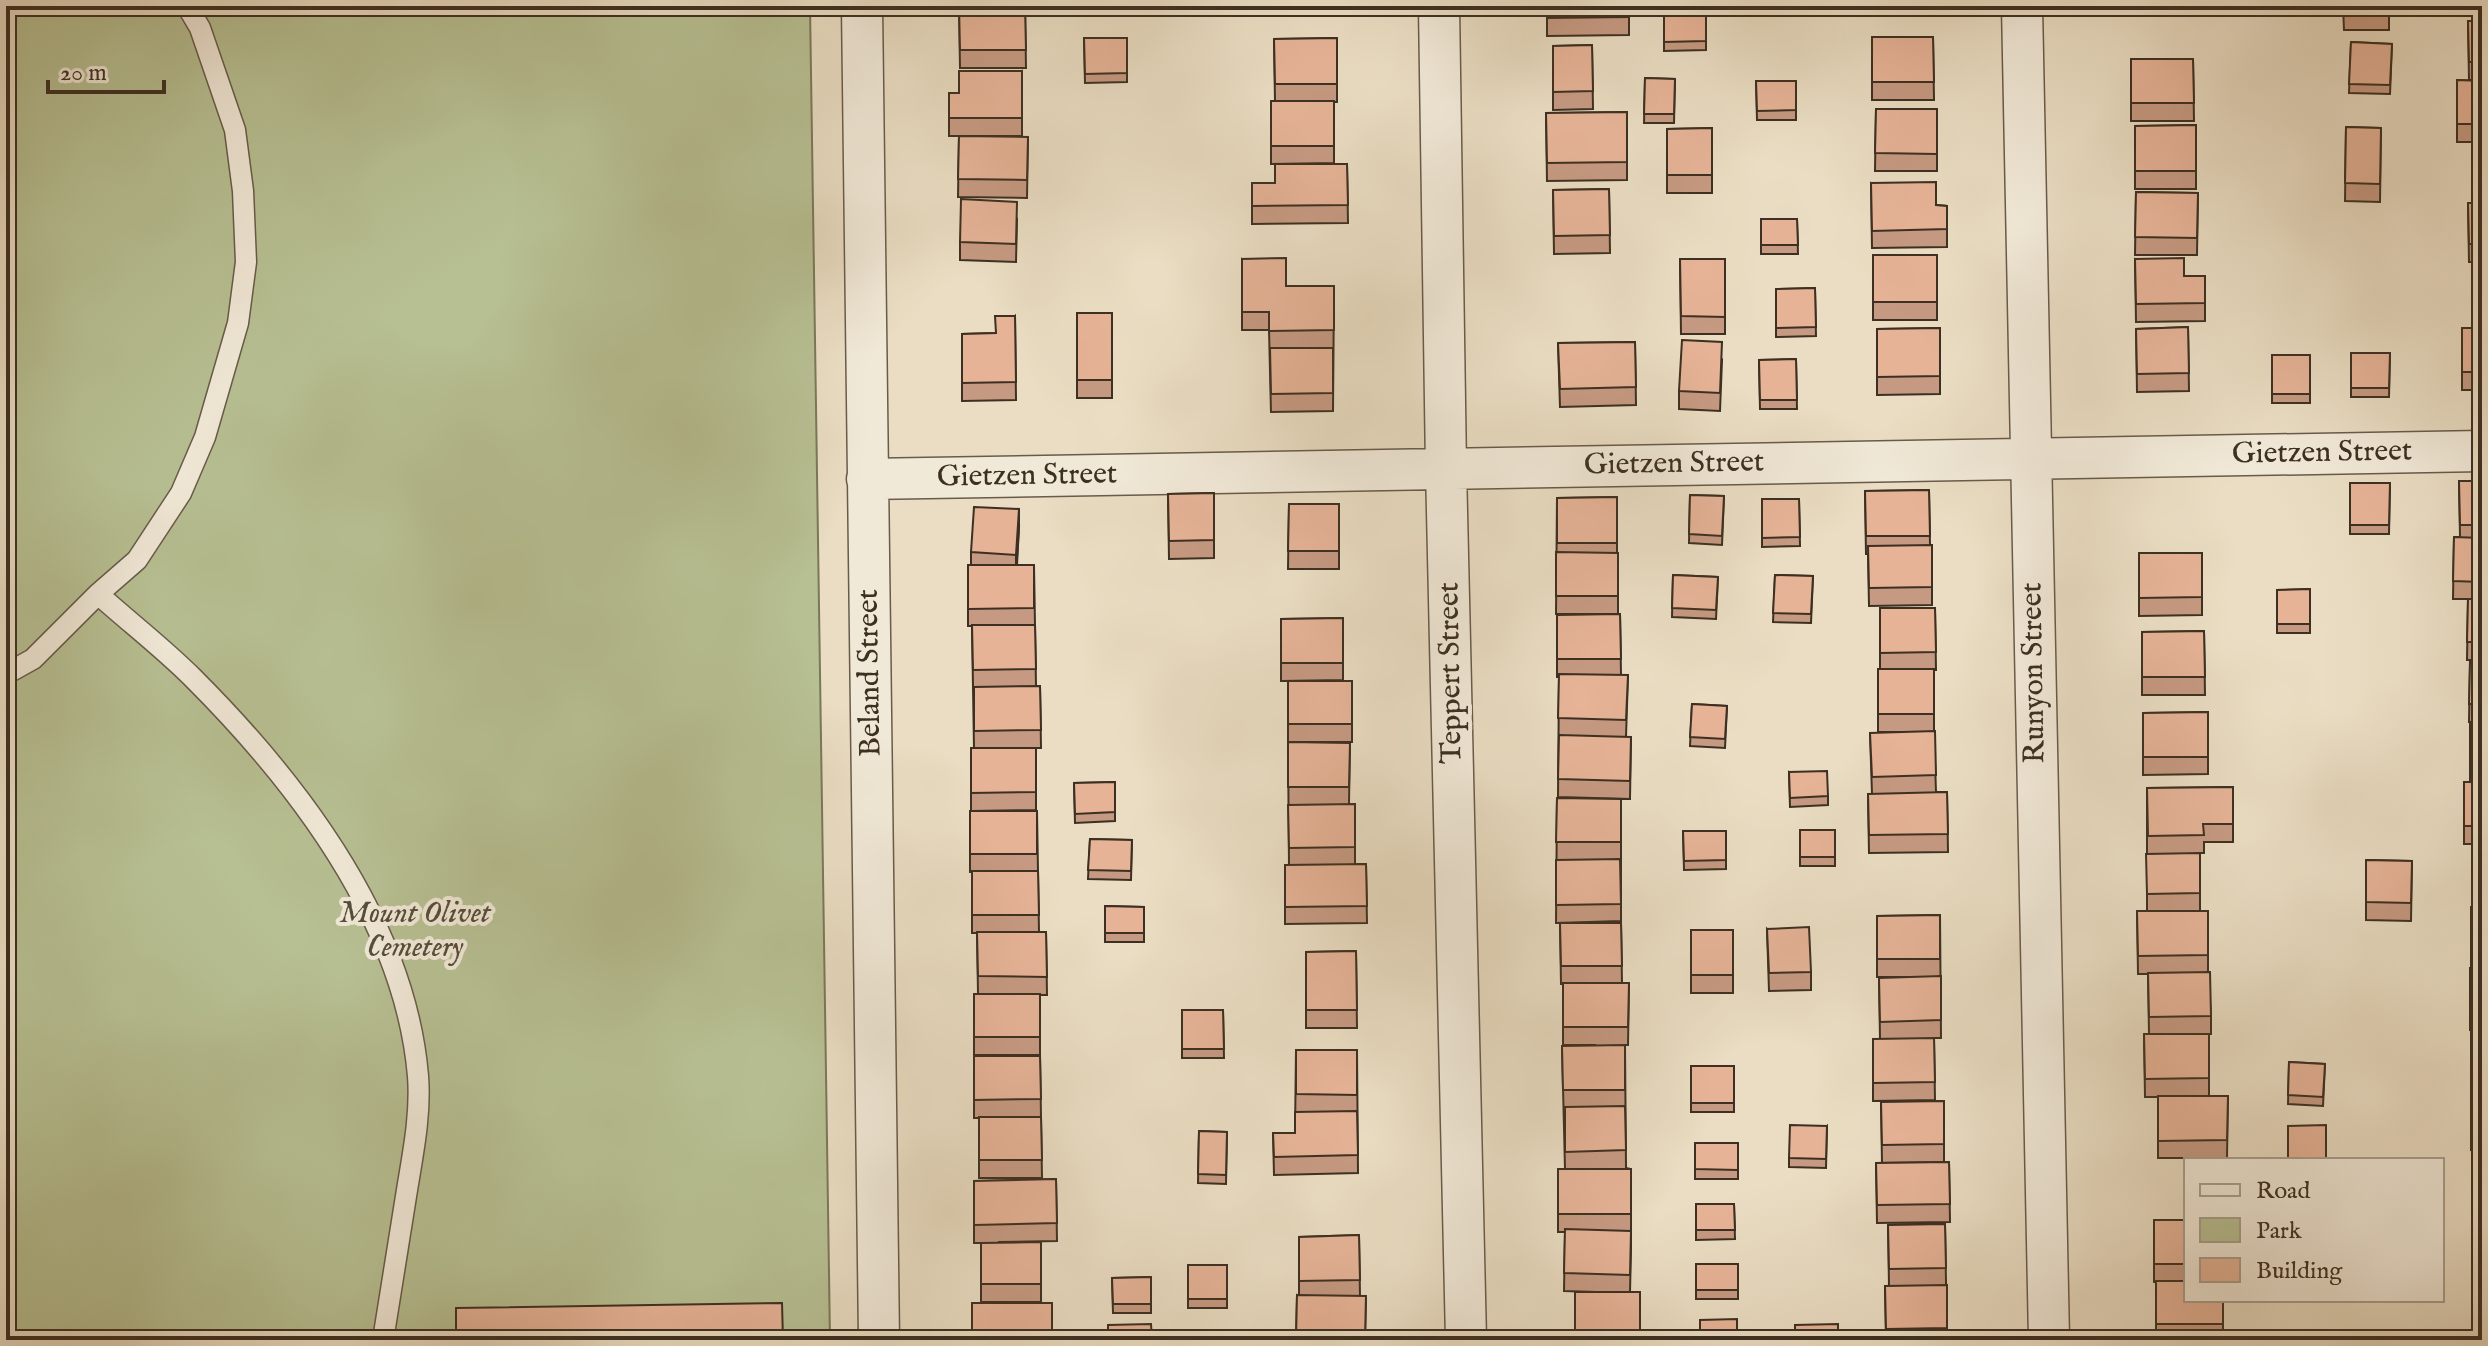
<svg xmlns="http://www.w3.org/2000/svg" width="2488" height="1346" viewBox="0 0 2488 1346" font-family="'IM FELL English',serif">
	<rect width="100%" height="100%" fill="#eaddc3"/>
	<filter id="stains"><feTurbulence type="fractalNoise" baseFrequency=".0025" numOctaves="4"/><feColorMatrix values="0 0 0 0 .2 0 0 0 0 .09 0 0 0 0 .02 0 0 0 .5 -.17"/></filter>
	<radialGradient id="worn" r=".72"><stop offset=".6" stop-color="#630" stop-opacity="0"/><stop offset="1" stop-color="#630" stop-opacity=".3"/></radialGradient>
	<path fill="#b7c093" stroke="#7a785a" stroke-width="2" d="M6,6H810L830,1340H6Z"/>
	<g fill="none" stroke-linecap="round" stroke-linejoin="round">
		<defs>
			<path id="lane" d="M98,594C129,622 163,648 193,678C298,783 405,923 418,1076C421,1114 413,1153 407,1190C399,1240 391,1290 383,1340
				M6,674L33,659L98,594L137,560L181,493L205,437L238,323L246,262L243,191L235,130L200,28L187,6"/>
			<path id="street" d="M862,6L879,1340
				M1439,6L1446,468L1466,1340
				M2022,6L2049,1340
				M867,479L2482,451"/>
		</defs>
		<use href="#lane" stroke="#685b4a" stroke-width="23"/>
		<use href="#street" stroke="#685b4a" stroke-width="43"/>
		<use href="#lane" stroke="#f1e9d8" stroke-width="20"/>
		<use href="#street" stroke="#f1e9d8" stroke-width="40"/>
	</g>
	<path fill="#c69a82" stroke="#3d3022" stroke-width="2" d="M959,6H1025L1026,68H960Z
		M1248,6H1286V8H1248Z
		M1547,6H1629V35L1547,36Z
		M2343,6H2389V30H2344Z
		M1706,9V50L1664,51V10Z
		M2468,21H2482V80H2469Z
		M1872,37H1933L1934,100H1872Z
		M1084,38H1127V82L1085,83Z
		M1337,38V102H1334V163L1271,164V101H1275L1274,39Z
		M2351,42L2392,44L2390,94L2349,93Z
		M1592,45L1593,109L1553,110V46Z
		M2131,59H2193L2194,121H2131Z
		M1022,71V136H949V93H959Z
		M1645,78L1675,79L1674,123H1644Z
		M2457,80L2482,81V142H2457Z
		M1756,81H1796V120H1757Z
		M1876,109H1937V171H1875Z
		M1627,112V180L1547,181L1546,113Z
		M2196,125V189H2135V126Z
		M2346,127L2381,128L2380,202L2345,201Z
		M1712,128V193H1667V129Z
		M959,136L1028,137L1027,198L958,197Z
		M1347,164L1348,223L1252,224V183H1275Z
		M1871,183L1936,205L1947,206V247L1872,248Z
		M1609,189L1610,253L1554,254L1553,190Z
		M2136,192L2198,193L2197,255H2135Z
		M2468,203H2482V262H2469Z
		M1017,219L1016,262L960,260V242Z
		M1761,219H1797L1798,254H1761Z
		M1873,255H1937V320H1873Z
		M1242,259L1286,286H1334L1333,411L1271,412L1269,330H1242Z
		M1680,259H1725V334H1681Z
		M2135,259L2184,276H2205V321L2136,322Z
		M1815,288L1816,336L1776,337V289Z
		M1077,313H1112V398H1077Z
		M1015,316L1016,400L962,401V334L996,333Z
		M2188,327L2189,391L2137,392L2136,329Z
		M1940,328V394L1877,395V329Z
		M2462,328H2482V390H2462Z
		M1635,342L1636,405L1560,407L1558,343Z
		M2351,353H2390L2389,397H2351Z
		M2272,355H2310V403H2272Z
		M1796,359L1797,409H1760L1759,360Z
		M1722,360L1720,411L1679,409V391Z
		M2459,481H2482V660H2467L2468,599H2453L2454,537H2460Z
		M2350,483H2390L2389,534H2350Z
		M1929,490L1930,545H1932V605L1869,606L1868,554H1866L1865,491Z
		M1214,493V558L1169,559L1168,494Z
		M1690,495L1724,496L1722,545L1689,543Z
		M1617,497V553H1618V614H1556L1557,498Z
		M1762,499H1799L1800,546L1762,547Z
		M1289,504H1339V569H1288Z
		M1019,527L1017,565H1034L1036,686H1040L1041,748H974L972,626H968V565H971V552Z
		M2139,553H2202V615L2139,616Z
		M1673,575L1718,577L1716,619L1672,617Z
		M1775,575L1813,576L1811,623L1773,622Z
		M2310,589V633H2277V590Z
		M1880,608H1935L1936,670H1934V731L1936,792H1947L1948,852L1869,853L1868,794H1872L1870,733L1904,732H1878V669H1880Z
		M1620,614L1621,675H1628L1626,737H1631L1630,799L1558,797L1559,677H1557V615Z
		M1343,618V680L1281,681V619Z
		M2204,631L2205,695H2142V632Z
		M2470,662H2482V722H2469Z
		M1288,681H1352V742H1288Z
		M1692,704L1727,706L1725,748L1690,746Z
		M2208,712V774L2143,775V713Z
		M2470,723H2482V844H2464V782H2470Z
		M1288,742L1350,743L1349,804H1355V864H1366L1367,923L1285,924V865H1289Z
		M971,748H1036V810L971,811Z
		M1789,772L1828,796V805L1790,807Z
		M1115,782V821L1075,823L1074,783Z
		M2233,787V842H2204V853H2200V911H2208V972L2211,1016V1034H2209V1096H2228L2227,1158H2158V1097H2145L2144,1034H2149L2148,974H2138L2137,911H2147V788Z
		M1557,798L1621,799V921L1556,923Z
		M970,811H1037L1039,932H1046L1047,995H1040V1055H974V994H978L977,933H972V872H970Z
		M1800,830H1835V866H1800Z
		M1683,831H1726V869L1684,870Z
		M1090,839L1132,840L1131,880L1088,879Z
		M2474,845H2482V968H2471V907H2475Z
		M2366,860L2412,861L2411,921L2366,920Z
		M1105,906L1144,907V942H1105Z
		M1940,915L1941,1038H1934L1935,1100L1873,1101V1039H1880L1879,978L1915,977H1877V916Z
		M1560,923H1621L1622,983H1629L1628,1045H1625L1626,1168L1631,1169V1249L1630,1292H1640V1340H1575V1292H1596L1564,1291L1565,1232H1558V1169H1565L1562,1046L1596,1045H1563V984H1561Z
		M1767,929L1811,972V990L1769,991Z
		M1691,930H1733V993H1691Z
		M1356,951L1357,1028H1306V952Z
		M2470,968H2482V1030H2470Z
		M1182,1010H1223L1224,1058H1182Z
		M2471,1030H2482V1089L2471,1090Z
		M1296,1050H1357L1358,1173L1274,1175L1273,1133H1295Z
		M974,1056H1040L1042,1178H979V1118H974Z
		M2289,1062L2325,1064L2323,1106L2288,1104Z
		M1691,1066H1734V1112H1691Z
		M2471,1092H2482V1150H2471Z
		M1944,1101V1162L1882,1163L1881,1102Z
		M1827,1126L1826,1168L1789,1167V1158Z
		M1199,1131L1227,1132L1226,1184L1198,1183Z
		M1695,1143H1738V1179H1695Z
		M1949,1162L1950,1222L1877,1223L1876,1163Z
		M1056,1179L1057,1241L998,1242H1041V1302H981V1243H974V1181Z
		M1696,1204H1734L1735,1239L1696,1240Z
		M2154,1220H2186V1300H2223V1340H2156V1282H2154Z
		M1945,1224L1947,1340H1886L1885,1286H1889L1888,1225Z
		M1359,1235L1360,1296H1366L1365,1340H1296L1297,1295L1299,1296V1237Z
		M1696,1264H1738V1299H1696Z
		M1188,1265H1227V1308H1188Z
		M1151,1277V1313H1113L1112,1278Z"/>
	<path fill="#a17d6a" stroke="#3d3022" stroke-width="2" d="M1019,509V527L1016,573V555Z"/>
	<path fill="#e6b397" stroke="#3d3022" stroke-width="2" d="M959,6H1025L1026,50H960Z
		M1547,6H1629V17L1547,18Z
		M2343,6H2389V12H2344Z
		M1706,9V41L1664,42V10Z
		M2468,21H2482V62H2469Z
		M1872,37H1933L1934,82H1872Z
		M1084,38H1127V73L1085,74Z
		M1337,38V84H1275L1274,39Z
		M2351,42L2392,44L2390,85L2349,84Z
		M1592,45L1593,91L1553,92V46Z
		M2131,59H2193L2194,103H2131Z
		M959,71H1022V118H949V93H959Z
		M1645,78L1675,79L1674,114H1644Z
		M2457,80L2482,81V124H2457Z
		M1756,81H1796V110L1757,111Z
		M1271,101H1334V146H1271Z
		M1876,109H1937V154L1875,153Z
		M1627,112V162L1547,163L1546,113Z
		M2196,125V171H2135V126Z
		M2346,127L2381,128L2380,184L2345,183Z
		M1712,128V175H1667V129Z
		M959,136L1028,137L1027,180L958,179Z
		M1275,164H1347L1348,205L1252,206V183H1275Z
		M1936,182V205L1947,206V229L1872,231L1871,183Z
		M1609,189L1610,235L1554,236L1553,190Z
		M2136,192L2198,193L2197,238L2135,237Z
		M961,199L1017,202L1016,244L960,242Z
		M2468,203H2482V244H2469Z
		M1761,219H1797L1798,245H1761Z
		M1873,255H1937V302H1873Z
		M1286,258V286H1334V330L1269,331V312H1242V259Z
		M2184,258V276H2205V303L2136,304L2135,259Z
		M1680,259H1725V317L1681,316Z
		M1815,288L1816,327L1776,328V289Z
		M1077,313H1112V380H1077Z
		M995,316H1015L1016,382L962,383V334L996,333Z
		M2188,327L2189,373L2137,374L2136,329Z
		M1940,328V376L1877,377V329Z
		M2462,328H2482V372H2462Z
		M1682,340L1722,342L1720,393L1679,391Z
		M1635,342L1636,387L1560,389L1558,343Z
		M1270,348H1333V393L1271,394Z
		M2351,353H2390L2389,388H2351Z
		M2272,355H2310V394H2272Z
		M1796,359L1797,400H1760L1759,360Z
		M2459,481H2482V525H2460Z
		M2350,483H2390L2389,525H2350Z
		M1929,490L1930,536H1866L1865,491Z
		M1214,493V540L1169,541L1168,494Z
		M1690,495L1724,496L1722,536L1689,534Z
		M1617,497V543H1557V498Z
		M1762,499H1799L1800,537L1762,538Z
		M1289,504H1339V551H1288Z
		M974,507L1019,509L1016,555L971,552Z
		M2454,537L2482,538V582L2453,581Z
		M1932,545V587L1869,588L1868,546Z
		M1556,552L1618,553V596H1556Z
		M2139,553H2202V597L2139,598Z
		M968,565H1034V608L968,609Z
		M1673,575L1718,577L1716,610L1672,608Z
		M1775,575L1813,576L1811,614L1773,613Z
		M2310,589V624H2277V590Z
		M2468,599H2482V642H2467Z
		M1880,608H1935L1936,652L1880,653Z
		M1620,614L1621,659H1557V615Z
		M1343,618V663H1281V619Z
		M972,625H1035L1036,669L973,670Z
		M2204,631L2205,677H2142V632Z
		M2470,662H2482V704H2469Z
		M1878,669H1934V714H1878Z
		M1559,674L1628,675L1626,720L1558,718Z
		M1288,681H1352V724H1288Z
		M1040,686L1041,730L974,731V687Z
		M1692,704L1727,706L1725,739L1690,737Z
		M2208,712V757H2143V713Z
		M2470,723H2482V767H2471Z
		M1935,731L1936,775L1872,777L1870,733Z
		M1559,735L1631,737L1630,781L1558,779Z
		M1288,742L1350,743L1349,787H1288Z
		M971,748H1036V792L971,793Z
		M1827,771L1828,796L1790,798L1789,772Z
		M1115,782V812L1075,814L1074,783Z
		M2464,782H2482V826H2464Z
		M2233,787V824H2203L2204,835L2148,836L2147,788Z
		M1947,792L1948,834L1869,835L1868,794Z
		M1557,798L1621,799V842H1556Z
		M1355,804V847L1289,848L1288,805Z
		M970,811H1037V854H970Z
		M1800,830H1835V857H1800Z
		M1683,831H1726V860L1684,861Z
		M1090,839L1132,840L1131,871L1088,870Z
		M2474,845H2482V890H2475Z
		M2200,853V893L2147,894L2146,854Z
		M1620,859L1621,904L1556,905V860Z
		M2366,860L2412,861L2411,903L2366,902Z
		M1366,864L1367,906L1285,907V865Z
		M972,871H1038L1039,915H972Z
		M1105,906L1144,907V933H1105Z
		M2471,907H2482V950H2471Z
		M2137,911H2208V955L2138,956Z
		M1940,915V959H1877V916Z
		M1560,923H1621L1622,966H1561Z
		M1809,927L1811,972L1769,973L1767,929Z
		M1691,930H1733V975H1691Z
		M977,932H1046L1047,977L978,976Z
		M1356,951L1357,1010H1306V952Z
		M2470,968H2482V1012H2470Z
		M2210,972L2211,1016L2149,1017L2148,973Z
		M1941,976V1020L1880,1022L1879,978Z
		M1563,983H1629L1628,1027H1563Z
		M974,994H1040V1037H974Z
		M1182,1010H1223L1224,1049H1182Z
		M2471,1030H2482V1072H2471Z
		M2144,1034H2209V1078L2145,1079Z
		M1934,1038L1935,1082L1873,1083V1039Z
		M1625,1045V1090H1563L1562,1046Z
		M1296,1050H1357V1095L1296,1094Z
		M974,1056H1040L1041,1099L974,1100Z
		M2289,1062L2325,1064L2323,1097L2288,1095Z
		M1691,1066H1734V1103H1691Z
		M2471,1092H2482V1133H2471Z
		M2158,1096H2228L2227,1140L2158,1141Z
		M1944,1101V1144L1882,1145L1881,1102Z
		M1625,1106L1626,1150L1565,1152V1107Z
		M1357,1111L1358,1155L1274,1157L1273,1133H1295V1112Z
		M979,1117H1041L1042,1160H979Z
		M1790,1125L1827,1126L1826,1159L1789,1158Z
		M2326,1125V1160H2288V1126Z
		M1199,1131L1227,1132L1226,1175L1198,1174Z
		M1695,1143H1738V1170L1695,1169Z
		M1949,1162L1950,1204L1877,1205L1876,1163Z
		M1558,1169H1631V1214H1558Z
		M1056,1179L1057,1223L974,1225V1181Z
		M1696,1204H1734L1735,1230H1696Z
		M2154,1220H2186V1264H2154Z
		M1945,1224L1946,1268L1889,1269L1888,1225Z
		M1565,1229L1631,1231L1630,1275L1564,1273Z
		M1359,1235L1360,1280L1299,1281V1237Z
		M1041,1242V1284H981V1243Z
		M1696,1264H1738V1290H1696Z
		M1188,1265H1227V1299H1188Z
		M1151,1277V1304H1113L1112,1278Z
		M2480,1278H2482V1321H2481Z
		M2156,1281H2186V1300H2223V1324H2156Z
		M1947,1285V1328L1886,1329L1885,1286Z
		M1575,1292H1640V1336H1575Z
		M1297,1295L1366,1296L1365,1339H1296Z
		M782,1303L783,1340H456V1308Z
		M972,1303H1052V1340H972Z
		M1737,1319V1340H1700V1320Z
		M1151,1324L1152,1340H1108V1325Z
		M1838,1324V1340H1795V1325Z"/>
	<g text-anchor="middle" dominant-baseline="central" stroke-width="8" stroke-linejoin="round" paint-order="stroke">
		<g font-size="30" fill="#3d3022" stroke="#f1e9d8">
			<text transform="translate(2322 453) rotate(-1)">Gietzen Street</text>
			<text transform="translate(1674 464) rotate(-1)">Gietzen Street</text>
			<text transform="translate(1027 476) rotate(-1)">Gietzen Street</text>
			<text transform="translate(870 673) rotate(-91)">Beland Street</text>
			<text transform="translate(1451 673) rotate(-91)">Teppert Street</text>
			<text transform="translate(2034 673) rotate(-91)">Runyon Street</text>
		</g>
		<g font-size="30" font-style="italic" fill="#554d39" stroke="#f1e9d8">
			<text x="415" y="914">Mount Olivet<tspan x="415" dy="34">Cemetery</tspan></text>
		</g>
	</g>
	<rect width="2488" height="1346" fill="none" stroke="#eaddc3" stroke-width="32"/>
	<rect x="8" y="8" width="2472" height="1330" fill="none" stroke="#3d3022" stroke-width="4"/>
	<rect x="16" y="16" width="2456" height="1314" fill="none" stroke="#3d3022" stroke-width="2"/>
	<rect x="2184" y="1158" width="260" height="144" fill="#f1e9d8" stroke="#a99f8f" stroke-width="2"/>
	<rect x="2200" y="1184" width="40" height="12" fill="#f1e9d8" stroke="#a99f8f" stroke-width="2"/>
	<text x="2256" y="1198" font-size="24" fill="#3d3022">Road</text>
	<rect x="2200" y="1218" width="40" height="24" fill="#b7c093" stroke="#a99f8f" stroke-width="2"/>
	<text x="2256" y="1238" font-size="24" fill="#3d3022">Park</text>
	<rect x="2200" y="1258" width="40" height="24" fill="#e6b397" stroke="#a99f8f" stroke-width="2"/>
	<text x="2256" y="1278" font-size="24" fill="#3d3022">Building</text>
	<path d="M48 80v12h116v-12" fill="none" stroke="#3d3022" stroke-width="4"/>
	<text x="60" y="80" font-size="24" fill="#3d3022" stroke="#f1e9d8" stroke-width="6" paint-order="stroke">20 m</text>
	<rect width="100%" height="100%" filter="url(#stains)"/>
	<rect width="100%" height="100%" fill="url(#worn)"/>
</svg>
